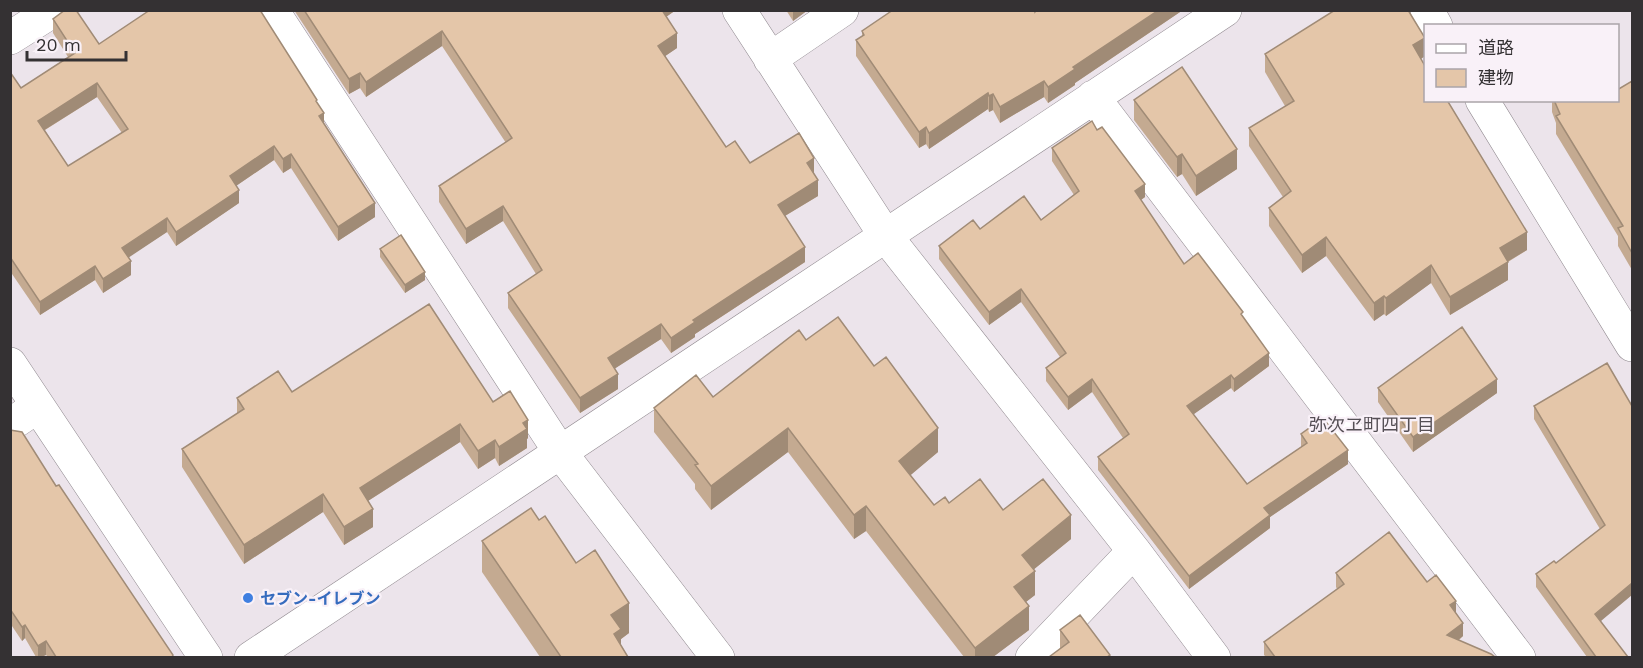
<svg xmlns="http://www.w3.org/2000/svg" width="1643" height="668" viewBox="0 0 1643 668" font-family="'Work Sans','Noto Sans JP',sans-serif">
	<rect width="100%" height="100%" fill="#ece4eb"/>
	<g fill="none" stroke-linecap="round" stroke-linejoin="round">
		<defs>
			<path id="minor" d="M272,10L560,452L718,658
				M739,10L885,235L1134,551L1214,658
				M1427,10L1436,26
				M10,38L54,10
				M770,59L842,10
				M1093,97L1519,658
				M1482,100L1632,345
				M10,364L206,658
				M10,425L38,406
				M251,658L1225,10
				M1032,658L1134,551"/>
		</defs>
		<use href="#minor" stroke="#918a90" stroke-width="34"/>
		<use href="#minor" stroke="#fff" stroke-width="33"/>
	</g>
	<path fill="#c4aa91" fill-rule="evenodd" d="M294,10H676L666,17L677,48L665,56L726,147L750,163L814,173V174L818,196L785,216L805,262L695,334V337L671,353L661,339L615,368L618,389L580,413L508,308V293L536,274L503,221L466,244L439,202V186L506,143L442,46L366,97L360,88L349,94Z
		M786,10H808L793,21Z
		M1037,10H1183L1075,83V85L1048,103L1044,97L1000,123L993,110L989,112L988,109L929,149L926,144L919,148L856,56V40L862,37V31L1035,12Z
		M1410,10V13L1425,56L1421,59L1527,250L1508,262V280L1450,315L1431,283L1386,316L1384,314L1374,321L1326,256L1302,273L1269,226V208L1283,197L1249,146V128L1285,106L1265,72V54Z
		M53,19L99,44L317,103L324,124L375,217L338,241L291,168L283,173L274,160L236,186L239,203L176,246L167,232L128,257L131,275L103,293L95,280L40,315L10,271V72L21,88L68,57L53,33ZM97,97L122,133L68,166L45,130Z
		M1632,81V270L1618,246V236L1556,134V123L1552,112V100H1617Z
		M1134,100L1237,169L1196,196L1182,174L1177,177L1134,120Z
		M1097,130L1145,197L1141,200L1184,264L1243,318L1269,366L1234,392L1231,388L1193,414L1247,484L1301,447V434L1348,464L1270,517V528L1189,589L1098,470V457L1123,438L1092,392L1068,410L1046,381V368L1060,357L1021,302L989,325L939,259V246L980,229L1041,220L1074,195L1052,161V148Z
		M380,249L425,280L405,293L380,257Z
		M806,340L938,452L910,475L934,505L949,503L1003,510L1071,539L1033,570L1035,595L1026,602L1029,630L993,657H964L866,531L854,539L788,452L711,510L695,489V484L654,432V408L713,397Z
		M1378,388L1497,393L1413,452L1378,402Z
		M292,392L493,402L528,438L527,439V448L499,466L495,458L478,469L460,442L368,501L373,527L344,545L323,512L244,564L182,467V449L237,414V398Z
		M1534,406H1632L1601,622L1628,657H1587L1536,587V574L1556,563L1600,529L1534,419Z
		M10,430L56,486L173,657H48L46,655L41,657H36L25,638L22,641L10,623Z
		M539,520L576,563L629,633L621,639V645L628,657H540L482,572V541Z
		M1336,573L1427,582L1456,613L1463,636L1459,640L1495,657H1266L1264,655V642L1337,589L1336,587Z
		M1060,630L1110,657L1060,649Z"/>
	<path fill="#a08b76" d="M660,10H676L660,21Z
		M793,10H808L793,21Z
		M1159,10H1183L1075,83V85L1048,103V87L1073,67Z
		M442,31V46L366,97V82Z
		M677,33V48L658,61V46Z
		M1425,38V56L1413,64V45Z
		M360,73V88L349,94V79Z
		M1044,81V97L1000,123V107Z
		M97,83V97L38,134V121Z
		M988,93V109L929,149V133Z
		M993,94V110L989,112V96Z
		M324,113V127L319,116Z
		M926,127V144L919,148V132Z
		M274,146V160L230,190V176Z
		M1237,149V169L1196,196V176Z
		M291,154V168L283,173V159Z
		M1182,154V174L1177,177V157Z
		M814,158V173L807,178V163Z
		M818,180V196L778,220V205Z
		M1145,184V197L1135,204V191Z
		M239,190V203L176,246V232Z
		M375,203V217L338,241V227Z
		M503,206V221L466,244V229Z
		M167,218V232L122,262V248Z
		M1527,232V250L1500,266V248Z
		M1326,237V256L1302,273V255Z
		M805,247V262L695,334V337L671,353V338L693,320Z
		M131,261V275L103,293V279Z
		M1508,262V280L1450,315V297Z
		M1431,265V283L1386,316V298Z
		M95,266V280L40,315V302Z
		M425,272V280L405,293V285Z
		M1021,289V302L989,325V312Z
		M1384,296V314L1374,321V303Z
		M661,324V339L608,373V358Z
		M1269,353V366L1234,392V379Z
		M618,374V389L580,413V398Z
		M1231,375V388L1187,419V406Z
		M1092,379V392L1068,410V397Z
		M1497,379V393L1413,452V437Z
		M528,420V438L527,439V448L499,466V447L523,423Z
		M460,424V442L360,506V488Z
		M788,428V452L711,510V486Z
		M938,428V452L899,485V461Z
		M495,440V458L478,469V451Z
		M1348,450V464L1270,517V528L1189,589V576L1264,508Z
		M323,494V512L244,564V545Z
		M866,506V531L854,539V515Z
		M373,509V527L344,545V527Z
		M1071,515V539L1022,579V555Z
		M1035,571V595L1014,611V587Z
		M1632,583V595L1595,626V614Z
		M1456,601V614L1450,605Z
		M629,603V633L621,639V657H614L611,615Z
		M1029,606V630L993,657H975V648Z
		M1463,623V636L1447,649V635Z
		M25,625V638L22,641V627Z
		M46,641V655L41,657H38V646Z"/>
	<path fill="#e4c6a9" stroke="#a08b76" stroke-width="1.5" fill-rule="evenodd" d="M65,10H76L99,44L150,10H260L317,100L316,101L324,113L319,116L375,203L338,227L291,154L283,159L274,146L230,176L239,190L176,232L167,218L122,248L131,261L103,279L95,266L40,302L10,257V72L21,88L75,53L53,19ZM97,83L128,129L68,166L38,121Z
		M304,10H662L677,33L658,46L726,147L735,141L750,163L799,133L814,158L807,163L818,180L778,205L805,247L693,320L695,322L671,338L661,324L608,358L618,374L580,398L508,293L542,270L503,206L466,229L439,186L512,138L442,31L366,82L360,73L349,79Z
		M893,10H1035V12L1037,10H1159L1073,67L1075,69L1048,87L1044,81L1000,107L993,94L989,96L988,93L929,133L926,127L919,132L856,40L864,35L862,31Z
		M1335,10H1408L1425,38L1413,45L1425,66V100H1447L1527,232L1500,248L1508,262L1450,297L1431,265L1386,298L1384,296L1374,303L1326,237L1302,255L1269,208L1291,191L1249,128L1294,101L1265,54Z
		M1182,67L1237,149L1196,176L1182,154L1177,157L1134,100Z
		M1632,81V253L1618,228L1623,226L1556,116L1560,114L1554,100H1617V90Z
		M1092,121L1097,130L1102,127L1145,184L1135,191L1184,264L1198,253L1243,312L1241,314L1269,353L1234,379L1231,375L1187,406L1247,484L1307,443L1301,434L1323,418L1348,450L1264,508L1270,515L1189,576L1098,457L1129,434L1092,379L1068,397L1046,368L1066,353L1021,289L989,312L939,246L973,220L980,229L1024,196L1041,220L1079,191L1052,148Z
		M401,235L425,272L405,285L380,249Z
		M429,304L493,402L510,391L528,420L523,423L527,429L499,447L495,440L478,451L460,424L360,488L373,509L344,527L323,494L244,545L182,449L244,409L237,398L278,371L292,392Z
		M838,317L874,366L886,357L938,428L899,461L934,505L945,497L949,503L980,479L1003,510L1043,479L1071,515L1022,555L1035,571L1014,587L1029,606L975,648L866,506L854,515L788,428L711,486L695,465L698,464L654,408L696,375L713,397L799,330L806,340Z
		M1462,327L1497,379L1413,437L1378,388Z
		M1607,363L1632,406V583L1595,614L1628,657H1596L1536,574L1554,561L1556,563L1605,525L1534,406Z
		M10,430L22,432L56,486L59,485L173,655L172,657H56L46,641L38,646L25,625L22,627L10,609Z
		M531,508L539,520L545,516L576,563L595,550L629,603L611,615L621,629L614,634L628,657H561L482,541Z
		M1389,532L1427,582L1436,575L1456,601L1450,605L1463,623L1447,635L1491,654L1495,657H1275L1264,642L1344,584L1336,573Z
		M1080,615L1110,655L1107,657H1049L1069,642L1060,630Z"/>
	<circle fill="#3f7fe0" stroke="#f9f1f8" stroke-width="2" cx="248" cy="598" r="6"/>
	<g text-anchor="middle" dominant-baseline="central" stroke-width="4.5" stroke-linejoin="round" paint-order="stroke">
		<g font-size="16" font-weight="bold" fill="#366cbe" stroke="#f9f1f8" text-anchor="start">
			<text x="260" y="598">セブン-イレブン</text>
		</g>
		<g font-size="18" fill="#554f55" stroke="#f9f1f8">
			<text x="1372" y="424">弥次ヱ町四丁目</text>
		</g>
	</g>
	<rect width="1643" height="668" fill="none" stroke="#343133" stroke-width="24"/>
	<rect x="1424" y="24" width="195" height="78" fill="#f9f1f8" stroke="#aaa4a9" stroke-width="1.5"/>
	<rect x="1436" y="44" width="30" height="9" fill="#ffffff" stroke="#aaa4a9" stroke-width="1.5"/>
	<text x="1478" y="54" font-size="18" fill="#343133">道路</text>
	<rect x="1436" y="69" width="30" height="18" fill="#e4c6a9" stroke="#aaa4a9" stroke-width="1.5"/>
	<text x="1478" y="84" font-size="18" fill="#343133">建物</text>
	<path d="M27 51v9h99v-9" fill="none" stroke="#343133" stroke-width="3"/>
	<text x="36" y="51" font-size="18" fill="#343133" stroke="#f9f1f8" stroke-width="4.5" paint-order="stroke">20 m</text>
</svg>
